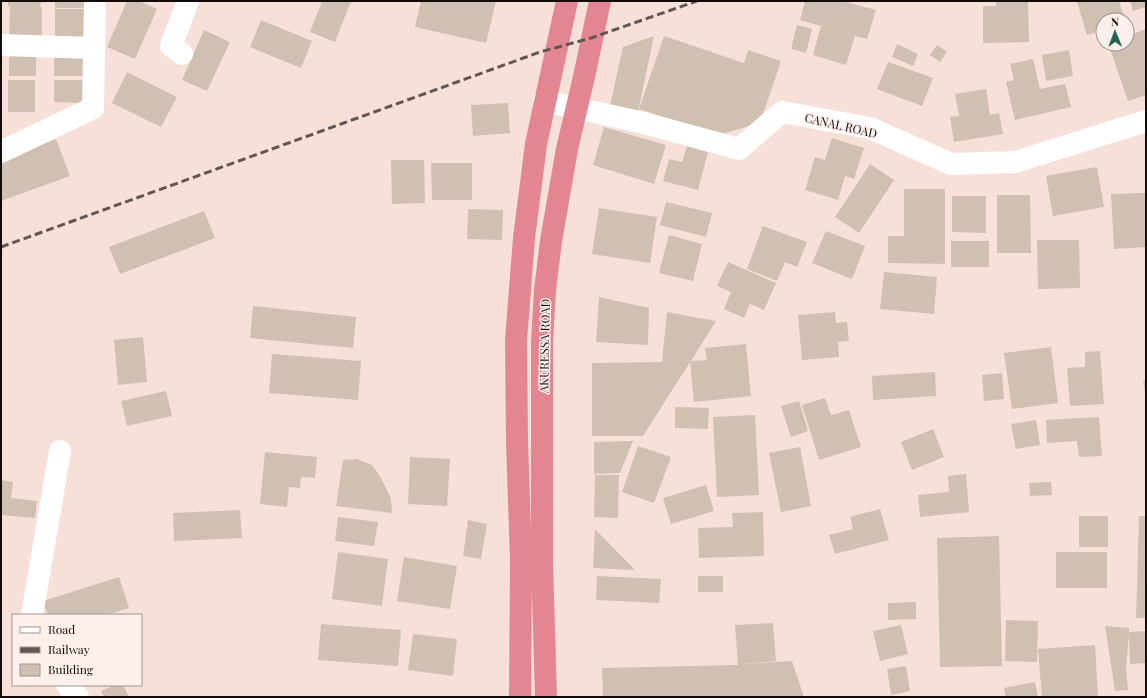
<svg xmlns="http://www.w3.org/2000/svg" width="1147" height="698" viewBox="0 0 1147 698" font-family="'Playfair Display',serif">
	<rect width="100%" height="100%" fill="#f6e0d8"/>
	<path fill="#d0c0b1" d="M8,1H41L40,7H42V42L9,41L10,6H8Z
		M55,1H88V8H55Z
		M127,1H139L157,9L135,59L107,47Z
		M322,1H351L335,42L310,32Z
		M421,1H496L486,43L415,27Z
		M805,1H843L876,10L867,39L855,36L846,65L813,55L821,26L800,20Z
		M996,1H1028L1029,42L983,43V6H996Z
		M1119,1L1125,20H1103V30L1087,35L1077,2Z
		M1130,1H1146V7L1133,11Z
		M55,9H88L87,43H55Z
		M261,20L312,41L301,68L250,47Z
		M797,25L812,29L806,53L791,49Z
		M1146,29V95L1128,101L1110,49L1118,46V44H1127V36Z
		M204,30L230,42L207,91L182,80Z
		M654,36L638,112L610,106L623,47Z
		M664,36L744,63L748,50L781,61L760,123L718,135L639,109Z
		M897,44L918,54L913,66L892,57Z
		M937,45L947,52L940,62L930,55Z
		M1069,50L1073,76L1046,81L1042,55Z
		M9,56H36V76H9Z
		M54,57H84V76H54Z
		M1033,59L1040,89L1065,84L1071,107L1015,120L1006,82L1014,80L1010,64Z
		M888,62L933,78L922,106L877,89Z
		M127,72L177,97L161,127L112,103Z
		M8,80H35V112H8Z
		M54,80H83V103L54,102Z
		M986,89L990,115L999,113L1003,134L954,142L950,117L959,116L955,94Z
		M508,103L510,133L473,136L471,105Z
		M604,127L666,145L654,184L593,165Z
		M832,138L864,148L854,179L845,176L838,200L805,190L815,157L825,160Z
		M56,139L70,176L1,201V159Z
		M687,146L708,152L698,190L663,181L669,159L682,162Z
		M391,160H424L425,203L392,204Z
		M431,163H472V200H432Z
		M870,164L894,180L859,233L835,217Z
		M1097,167L1104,207L1053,216L1046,176Z
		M904,189H945V264L888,263V236H904Z
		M1146,193V247L1114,249L1111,194Z
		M997,195H1030L1031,253H997Z
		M952,196H986V233L952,232Z
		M666,202L712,213L706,237L660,225Z
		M599,208L657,217L650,263L592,254Z
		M468,209L503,210L502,240L467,239Z
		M204,211L215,238L120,274L109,247Z
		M763,226L807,242L797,267L785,262L777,281L747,269Z
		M826,231L865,246L852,279L812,263Z
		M669,235L702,244L693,281L659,273Z
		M1037,240H1079L1080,288L1038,289Z
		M951,241H989V267H951Z
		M728,262L776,283L764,310L750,304L744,318L724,309L731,292L717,286Z
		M884,272L937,277L934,314L880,309Z
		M599,297L649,308L648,345L596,342Z
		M253,306L356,317L353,348L250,338Z
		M667,312L716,321L691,361L707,360L705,348L746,344L751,396L694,402L690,362L643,436H592V363L662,362Z
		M835,312L836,323L847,322L849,341L838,342L839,357L802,360L798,315Z
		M143,337L147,382L118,385L114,340Z
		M1051,347L1058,403L1012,409L1004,353Z
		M1100,351L1104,404L1070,406L1067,368L1085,367V352Z
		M272,354L361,361L358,400L269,393Z
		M935,372L936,396L873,400L872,376Z
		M1002,373L1004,399L984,401L982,375Z
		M1146,380V392H1145L1143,381Z
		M166,391L172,416L127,426L121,401Z
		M825,398L831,415L849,410L861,447L819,460L802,405Z
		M799,401L808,431L791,437L781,406Z
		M675,407L709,408L708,429L675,428Z
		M755,415L759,495L717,497L713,417Z
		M1099,417L1102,456L1079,457L1077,441L1047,443L1046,420Z
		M1036,420L1040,445L1016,449L1011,424Z
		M933,429L944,457L912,470L901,442Z
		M633,441L620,473L594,474V442Z
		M638,446L671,457L654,503L622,492Z
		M800,447L811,506L781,512L769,453Z
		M265,452L317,457L315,478L301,477L300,488L289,487L287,507L260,504Z
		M410,457L450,459L447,506L408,504Z
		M357,459L372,465L381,478L391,499L392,513L336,506L343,460Z
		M966,474L969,512L920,517L918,495L949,492L948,476Z
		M595,475H619L618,518L594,517Z
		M1,480L13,482L11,498L37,501L35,518L1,515Z
		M1051,482L1052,495L1030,496L1029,483Z
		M706,485L714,511L671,524L663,498Z
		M880,509L889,540L835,554L829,535L853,529L850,517Z
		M240,510L242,538L174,541L173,513Z
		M763,512L764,556L699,558L698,528L733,527L732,513Z
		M1079,516H1108V547H1079Z
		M1139,516H1146V618H1136Z
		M338,517L378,522L374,546L335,541Z
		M468,520L487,524L481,559L463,556Z
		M595,529L635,570L593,568Z
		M999,536L1002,666L940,667L937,538Z
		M338,552L388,559L382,606L332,599Z
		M1056,552H1107V588H1056Z
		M404,557L457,566L450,609L397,601Z
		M597,576L661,579L659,603L596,600Z
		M698,576H723V592H698Z
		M119,577L129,608L106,615H48L43,601Z
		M916,602V619L888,620V603Z
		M1006,620L1038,621L1037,662L1005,661Z
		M773,623L776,661L741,664L792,661L804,697H603L602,668L738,665L735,625Z
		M321,624L401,630L398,666L318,660Z
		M901,625L908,654L880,661L873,631Z
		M1105,626L1129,628V632L1146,631V663L1130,664L1129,634L1126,669L1128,690L1115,691Z
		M413,634L457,639L453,676L408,670Z
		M1095,645L1098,697H1042L1038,649Z
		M906,666L910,691L891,695L887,669Z
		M1035,682L1038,697H1006L1004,688Z
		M115,685H123L129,697H104L101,691Z"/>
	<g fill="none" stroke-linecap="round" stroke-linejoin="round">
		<path stroke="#fff" stroke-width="22" d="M1,45L94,48
			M182,54L171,46L188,1
			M544,101L644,123L739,149L782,112L870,128L951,164L1015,162L1146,121
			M1,152L93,108L95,1
			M32,615L60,451
			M67,685L78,697"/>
		<path stroke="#e48691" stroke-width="22" d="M520,697L521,560L517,442L516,340L524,238L536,144L567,1
			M546,697L542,561V342L545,290L551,241L567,149L584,77L600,1"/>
		<path stroke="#635652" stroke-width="3" stroke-dasharray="8 4" stroke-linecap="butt" d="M1,247L540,52L591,38L697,1"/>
	</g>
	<g text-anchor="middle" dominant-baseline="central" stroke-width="3" stroke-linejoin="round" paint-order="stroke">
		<g font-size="12" fill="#120b08" stroke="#fdefeb">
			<text transform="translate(841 125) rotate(13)">CANAL ROAD</text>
			<text transform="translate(544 346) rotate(-89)">AKURESSA ROAD</text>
		</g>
	</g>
	<rect width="1147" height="698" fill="none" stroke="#120b08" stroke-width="4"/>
	<rect x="12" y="614" width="130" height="72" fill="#fdefeb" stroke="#9f9490"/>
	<rect x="20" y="627" width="20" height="6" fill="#ffffff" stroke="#9f9490"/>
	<text x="48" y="634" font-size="12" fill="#120b08">Road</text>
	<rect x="20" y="647" width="20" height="6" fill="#635652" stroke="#9f9490"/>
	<text x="48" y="654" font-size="12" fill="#120b08">Railway</text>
	<rect x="20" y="664" width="20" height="12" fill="#d0c0b1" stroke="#9f9490"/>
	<text x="48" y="674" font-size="12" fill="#120b08">Building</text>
	<g transform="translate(1115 32) rotate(359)"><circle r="19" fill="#fdefeb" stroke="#9f9490"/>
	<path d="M0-3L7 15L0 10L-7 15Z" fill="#236350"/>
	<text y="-6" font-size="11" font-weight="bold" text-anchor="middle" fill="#120b08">N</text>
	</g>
</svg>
